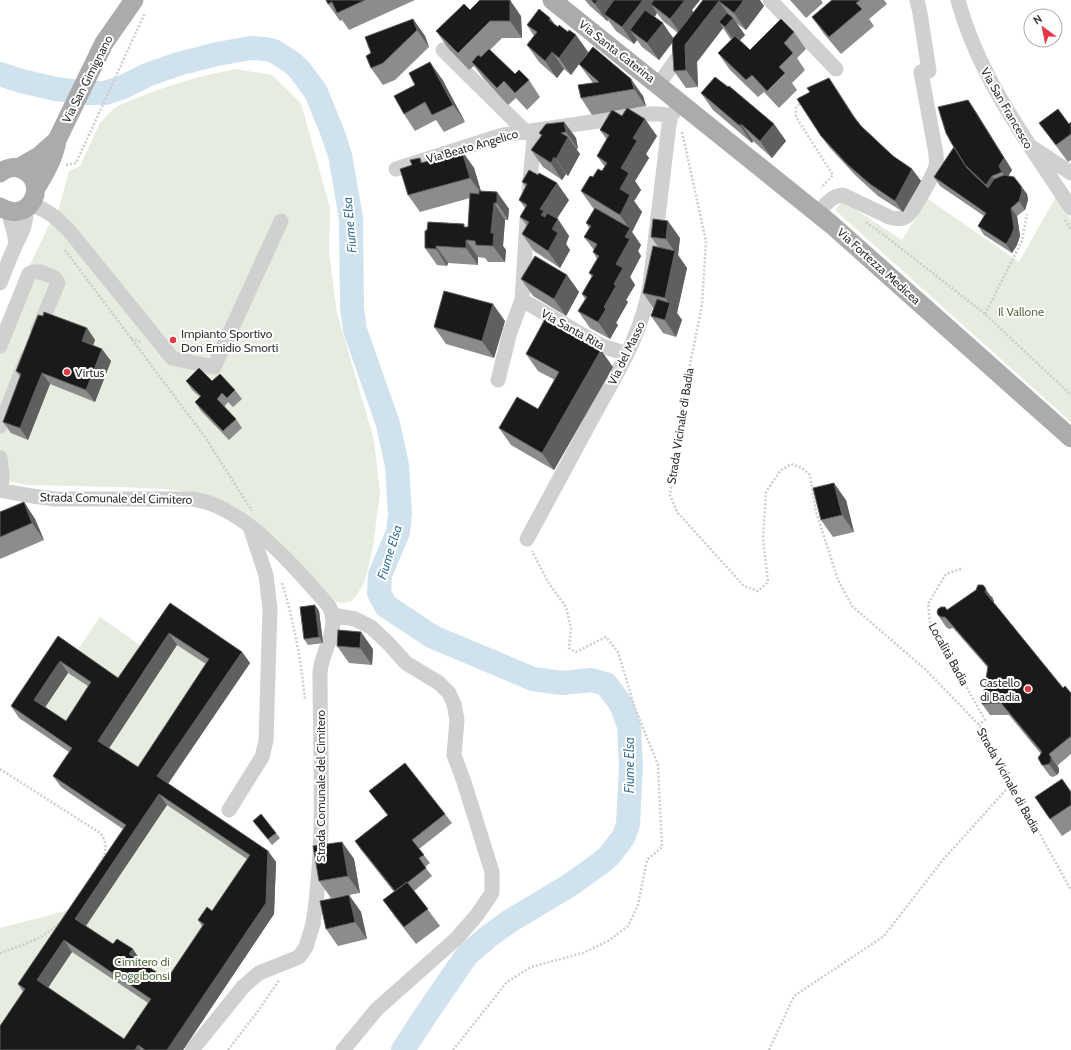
<svg xmlns="http://www.w3.org/2000/svg" width="1071" height="1050" viewBox="0 0 1071 1050" font-family="Cabin,sans-serif">
	<rect width="100%" height="100%" fill="#fff"/>
	<path fill="#e6ecdf" d="M235,69L272,75L301,103L330,208L329,253L337,313L374,440L380,492L373,546L367,573L363,585L356,596L351,601L344,603L337,602L332,598L276,537L232,505L219,499L205,494L165,489L119,487L27,485L8,481L0,477V324L23,269L30,265L48,227L59,208L69,171L80,166L100,123L112,110L120,105L157,90L195,78Z
		M1056,197L1071,220V422L835,210L843,201L902,240L928,199L1019,262Z
		M178,614L250,663L165,788L276,862L274,914L183,1050H0V928L88,905L134,837L61,787L80,759L19,718L75,654L100,617L151,653Z"/>
	<g fill="none" stroke-linecap="round" stroke-linejoin="round">
		<path stroke="#cfe2ee" stroke-width="24" d="M0,74L21,81L56,89L87,93H105L123,87L147,75L178,64L217,54L251,48L265,49L274,51L291,62L299,69L316,92L333,134L340,155L351,218L352,308L355,330L388,424L397,465L400,514L398,532L380,575L379,593L386,606L433,637L533,679L562,683L591,680L606,684L621,704L629,726L631,767L628,824L624,836L609,856L598,865L570,885L510,921L489,936L467,955L427,1013L403,1050"/>
		<path stroke="#cdcdcd" stroke-width="2.5" stroke-dasharray="2 2" stroke-linecap="butt" d="M802,101L796,108V117L833,175L821,188
			M682,132L706,241L702,305L682,404L670,495L677,512L744,586L758,591L768,582L763,538L766,492L780,471L791,464L802,468L810,475L816,512L838,580L852,606L926,670L979,725L1071,890
			M66,165L76,163L145,13
			M1065,220L1071,230
			M866,222L884,235L985,314L1071,395
			M65,250L205,437L252,511
			M985,314L1022,241L1027,214
			M131,338L141,342
			M961,569L946,574L928,604L930,622L985,720L979,725
			M282,583C294,622 301,660 305,700
			M0,769L100,833C110,846 105,856 97,868
			M0,953C20,946 44,939 59,923
			M228,1050L258,1011L280,979
			M453,1050L507,982L531,967L583,953L608,941L628,926L638,905L647,860L662,847L658,765L635,708L618,652L606,637L576,652L569,648L571,628L566,607L548,582L532,551
			M769,1050L794,996L884,936L942,861L1012,783"/>
		<path stroke="#d0d0d0" stroke-width="15" d="M770,0L836,69
			M958,0C979,78 1028,142 1071,208
			M443,50L525,131
			M658,85L686,46
			M1033,148L1071,173
			M396,169L503,135L646,114H659L671,116
			M529,190L535,130
			M30,205C47,208 60,221 71,233L172,358L214,367L281,221
			M8,211L14,232L16,244
			M818,213C825,205 831,196 843,195L889,217C895,219 901,220 907,216C913,212 934,174 936,166C937,162 936,158 936,154L921,72L929,71L920,13L917,0
			M0,283C5,270 10,257 16,244C22,232 27,223 26,208
			M522,300L602,346L627,354
			M0,346L29,274C37,268 47,275 55,278L58,283L38,330
			M498,380L510,332L522,300L527,220
			M0,426L27,358
			M0,458L2,475L1,490
			M0,490L32,496L55,499H193C246,507 295,568 329,606C341,628 322,650 320,672C320,757 326,841 313,924
			M527,539C550,497 572,455 595,413C618,371 643,332 650,284L669,125L671,116L681,103
			M333,615L355,619L371,627L389,644L406,663L439,683L449,693L454,704L457,720L454,755L464,782L492,872V893L477,915L457,938L377,1009L343,1050
			M229,810L262,757L266,741L270,609L266,575L250,527
			M192,1050L243,987"/>
		<path stroke="#ababab" stroke-width="19" d="M552,0L832,225L1071,438
			M18,168L39,156L57,140
			M0,173C6,168 14,166 21,169C51,181 30,226 0,207
			M36,188C45,174 55,157 57,140L104,43L134,0"/>
		<path stroke="#d0d0d0" stroke-width="15" d="M243,987L253,978L259,973L299,957L306,947L313,924"/>
	</g>
	<path fill="#8c8c8c" fill-rule="evenodd" d="M326,0H415L349,30L342,20L340,21L328,4Z
		M585,0H700L692,10L693,13L703,0L764,6L746,30L736,23L745,35L740,40L750,50L794,32L806,49L797,58L805,70L792,83L797,90L779,108L764,92L758,97L730,70L718,53L731,40L723,28L697,62L698,87L686,88L674,71L673,42L659,60L642,47L637,40L634,44L616,31L608,20L607,21L590,6ZM657,13L663,21L678,33L674,38L655,17Z
		M790,0H821L823,3L806,18Z
		M832,0H884L887,4L869,19L874,26L841,54L824,34L812,17Z
		M470,10L521,16L522,38H502L490,50L515,74L529,80L540,97L527,110L516,98L508,105L484,79L474,66L469,70L448,48L436,31Z
		M413,19L425,36L429,47L395,80L383,85L371,68V53Z
		M527,25H555L558,27L576,35L588,52L571,75L564,69L557,78L539,62L527,45L534,36Z
		M593,47L643,96L646,106L629,109L657,136L646,154L649,158L635,181L641,190L634,201L642,212L632,232L641,245L638,251L641,256L630,277L635,285L626,300L628,302L616,323L618,325L610,339L590,328L578,311L585,299L582,294L592,277L589,273L597,259L593,252L594,250L584,237L589,228L586,223L594,209L593,208L581,191L593,177L602,171L605,167L597,156L607,140L600,130L610,112L592,115L581,98L593,83L579,64ZM626,109L622,116L614,111Z
		M829,78L856,119L861,126L893,156L912,169L921,181L903,212L878,196L855,175L830,148L821,136L810,92Z
		M442,79L465,122L444,132L436,120L415,131L404,114Z
		M728,87L774,124L786,141L772,158L753,141L752,143L713,110L701,93Z
		M968,100L976,112L1012,170L1008,176L1021,186L1027,194L1028,200L1025,210L1017,216L1020,236L1017,245L1012,253L984,235L978,226L984,216L940,186L934,177L954,147Z
		M564,122L576,138L578,149H576L580,154L568,176L566,174L562,180L543,167L531,150L541,136L539,133Z
		M1071,122V160L1068,162L1039,123L1069,124Z
		M462,151L474,168L481,191L497,192L509,209L508,220H505L503,246L506,250L505,262H488L485,258L478,257V265L448,263L447,266L437,265L425,248L466,227H468L470,198L420,212L408,195L420,158L423,163Z
		M522,182L569,200L557,219L569,236L566,244L570,250L560,268L534,251L522,234L527,226L520,217L525,208L519,200L526,187Z
		M651,237L680,238L678,255L687,268L677,313L682,320L676,337L663,333L651,316L654,309L643,293L659,248Z
		M567,275L579,292L566,316L533,296L521,279Z
		M43,316L87,328L95,340L93,345L111,361L95,402L50,384L28,440L11,433L3,422L20,377L16,371Z
		M505,321L494,358L446,344L434,327Z
		M526,354L613,367L554,470L511,445L499,428L538,409L555,380L538,371Z
		M186,381H212L235,390L242,399L233,407L228,402L224,407L236,419L242,428L229,440L201,411L195,402L200,397L192,390Z
		M846,500L854,532L833,537L821,520Z
		M24,502L35,519L44,540L0,559V512Z
		M992,596L994,601V603L1063,688L1071,693V754L1058,765L1059,769V772L1057,775L1053,777L1050,776L1042,765L1041,754L1009,715H990L982,704L988,668L953,628L949,629L946,627L938,615L947,610Z
		M170,603L242,652L250,663L168,784L268,851L276,862L274,914L183,1050H0L23,992L18,984L123,829L61,787L53,776L69,752L19,718L11,706L58,636L118,678ZM177,645L206,664L138,767L109,748ZM68,673L88,686L66,721L45,707ZM167,805L247,859L212,911L198,920L202,926L167,979L140,962L141,961L113,944L86,926ZM72,952L148,1003L124,1039L48,988Z
		M315,605L319,611L323,643L308,645L304,639Z
		M337,646L373,649L372,665L349,663Z
		M369,791L445,814L452,823L419,849L430,863L425,867L432,876L414,891L440,926L416,944L395,917L383,900L394,892L361,850L355,841L388,816Z
		M1071,791V830L1062,836L1035,797Z
		M253,821L276,833L280,838L272,845Z
		M342,842L354,859L360,893L349,895L361,912L367,939L338,946L326,929L343,896L331,898L319,881Z"/>
	<path fill="#5f5f5f" d="M510,0L521,16L522,38L510,21Z
		M598,0H624L604,14L608,20L607,21L595,4Z
		M643,0H663L651,4L657,13L639,37L630,30L637,40L634,44L622,27Z
		M682,0H700L692,10L697,17L682,36L670,19Z
		M744,0H760L764,6L746,30L734,13Z
		M719,1L731,18L719,22L723,28L697,62L698,87L686,70L685,45Z
		M550,18L562,34L549,20Z
		M733,18L745,35L736,44L725,27Z
		M413,19L425,36L429,47L417,30Z
		M663,23L674,40L659,60L647,43Z
		M576,35L588,52L571,75L559,58Z
		M552,52L564,69L557,78L545,61Z
		M430,62L442,79L465,122L453,105Z
		M829,78L837,90L861,127L853,116Z
		M631,79L643,96L646,106L634,89Z
		M968,100L976,112L1012,170L1007,178L1010,184L1002,172Z
		M645,119L657,136L646,154L649,158L635,181L641,190L634,201L642,212L632,232L641,245L638,251L641,256L630,277L635,285L626,300L628,302L616,323L618,325L610,339L598,322L604,307L614,284L616,264L625,237L629,228L620,215V189L621,168L633,138Z
		M564,122L576,138L578,149L566,132Z
		M741,124L753,141L752,143L740,126Z
		M774,124L786,141L772,158L760,141Z
		M568,137L580,154L568,176L556,159Z
		M462,151L474,168L482,195L470,178Z
		M554,157L566,174L562,180L551,163Z
		M912,169L921,181L903,212L895,201Z
		M992,176L1000,188L994,197L986,185Z
		M557,183L569,200L553,224L558,219L569,236L566,244L570,250L560,268L548,251L540,209Z
		M1021,186L1027,194L1028,200L1025,210L1019,201Z
		M497,192L509,209L508,220L497,203Z
		M494,203L505,220L503,246L506,250L505,262L493,246L491,233Z
		M1011,208L1017,216L1020,236L1017,245L1012,253L1006,244Z
		M668,221L680,238L678,255L687,268L677,313L682,320L676,337L665,320L670,305L665,298L675,252L666,239Z
		M466,240L478,257V265L466,248Z
		M436,246L448,263L447,266L436,249Z
		M567,275L579,292L566,316L554,299Z
		M493,304L505,321L494,358L482,341Z
		M87,328L95,340L90,353L82,341Z
		M102,349L111,361L95,402L86,390Z
		M601,350L613,367L554,470L542,453Z
		M42,373L50,384L28,440L20,428Z
		M834,483L846,500L854,532L842,515Z
		M24,502L35,519L44,540L32,523Z
		M983,585L994,601V604L985,592Z
		M315,605L319,611L323,643L319,637Z
		M361,632L373,649L372,665L360,648Z
		M169,633L177,645L106,753L98,741Z
		M242,652L250,663L165,788L157,776Z
		M60,661L68,673L42,712L34,700Z
		M1049,754L1059,769V772L1057,775L1049,764Z
		M159,794L167,805L83,930L75,919Z
		M342,842L354,859L360,893L348,876Z
		M268,851L276,862L274,914L183,1050H167Z
		M349,895L361,912L367,939L355,922Z
		M64,940L72,952L45,992L37,980Z
		M133,949L141,961L137,966L129,954Z
		M138,1045L141,1050H135Z"/>
	<path fill="#1a1a1a" stroke="#5f5f5f" fill-rule="evenodd" d="M326,0H365L337,13L332,2L328,4Z
		M480,0H510V21H490L458,53L436,31L464,4L470,10Z
		M591,0H598L595,4Z
		M614,0H643L622,27L604,14Z
		M654,0H685L670,19L651,4Z
		M703,0H744L734,13L719,1L685,45L686,70L674,71L672,40Z
		M832,0H860L856,3L862,9L829,37L812,17Z
		M539,9L550,18L549,20L558,27L559,25L568,32L569,30L576,35L559,58L552,52L545,61L527,45L537,32L527,25Z
		M645,10L663,23L647,43L630,30Z
		M727,13L733,18L725,27L719,22Z
		M413,19L417,30L383,63L371,68L366,56L371,53L365,37Z
		M781,19L794,32L784,43L793,53L779,67L785,73L767,91L752,75L746,80L718,53L735,36L750,50Z
		M593,47L631,79L634,89L581,98L578,85L599,82L579,64Z
		M489,49L515,74L519,70L529,80L515,93L504,81L497,88L472,62L478,55L481,57Z
		M430,62L453,105L432,115L425,102L404,114L394,96L415,85L409,73Z
		M715,77L728,87L729,86L774,124L760,141L741,124L740,126L701,93Z
		M829,78L853,116L861,126L893,156L912,169L895,201L870,184L847,164L821,136L797,99L810,92L807,88Z
		M968,100L1004,158L999,166L1002,172L992,176L986,185L965,165L952,144L946,133L938,107Z
		M627,108L645,119L633,138L637,141L621,168L629,173L620,189L630,195L620,215L581,191L590,176L593,177L598,169L602,171L607,163L597,156L609,135L600,130L612,110L622,116Z
		M1058,109L1069,124L1071,122V134L1056,145L1039,123Z
		M564,122L566,132L561,133L568,137L556,159L554,157L551,163L531,150L542,135L539,133L546,124Z
		M954,147L967,168L988,188L994,179L1004,175L1014,177L1021,186L1022,191L1019,201L1011,208L1014,228L1011,236L1006,244L978,226L986,213L934,177Z
		M449,150L450,155L462,151L470,178L408,195L400,169L412,165L410,160L420,158L421,163L443,157L441,152Z
		M529,170L538,175L539,173L557,183L540,209L544,211L541,215L545,217L547,213L558,219L552,229L558,233L548,251L522,234L529,222L520,217L527,205L519,200L527,184L522,182Z
		M479,191L497,192V203H494L491,233H494L493,246L476,245L475,241L466,240V248L436,246V249L425,248V231L427,230L428,222L464,224V227H468L470,193L479,194Z
		M595,208L630,228L625,237L630,239L616,264L623,268L614,284L616,286L604,307L606,309L598,322L578,311L587,297L582,294L593,275L589,273L599,256L593,252L597,244L584,237L591,226L586,223Z
		M653,219L668,221L666,239L651,237Z
		M653,246L675,251L665,298L643,293Z
		M535,256L567,275L554,299L521,279Z
		M444,291L493,304L482,341L434,327Z
		M657,299L670,303L665,320L651,316Z
		M44,312L87,328L82,341L102,349L86,390L42,373L20,428L3,422L21,374L16,371L38,315L43,316Z
		M545,319L601,350L542,453L499,428L517,397L538,409L559,372L526,354Z
		M199,368L212,381L220,374L235,390L227,398L222,393L217,399L236,419L223,431L195,402L201,396L186,381Z
		M834,483L842,515L821,520L813,488Z
		M24,502L32,523L0,537V512Z
		M978,585H983L986,589L985,592L1063,688L1065,686L1071,693V736L1049,754L1051,757V761L1049,764L1045,765H1042L1038,758L1042,752L1001,703L982,704L988,666L945,617H941L938,615L937,612L938,609L941,607H945L947,610L976,590Z
		M170,603L242,652L157,776L268,851L266,903L167,1050H145L138,1045L135,1050H0V1026L25,989L18,984L126,825L53,776L72,748L11,706L58,636L118,678ZM169,633L209,659L138,767L98,741ZM60,661L91,682L66,721L34,700ZM159,794L250,855L212,911L207,907L198,920L204,924L167,979L129,954L133,949L117,939L113,944L75,919ZM64,940L151,999L124,1039L37,980Z
		M315,605L319,637L304,639L300,607Z
		M338,630L361,632L360,648L337,646Z
		M405,763L445,814L412,840L424,855L419,858L426,868L407,883V882L395,891L355,841L388,815L369,791Z
		M1062,779L1071,792V805L1050,819L1035,797Z
		M261,814L276,833L268,839L253,821Z
		M342,842L348,876L319,881L313,846Z
		M407,882L428,909L404,927L383,900Z
		M349,895L355,922L326,929L320,901Z"/>
	<g fill="#e63946" stroke="#fff" stroke-width="1.5">
		<circle cx="173" cy="340" r="4"/>
		<circle cx="67" cy="372" r="4"/>
		<circle cx="1028" cy="689" r="4"/>
	</g>
	<g text-anchor="middle" dominant-baseline="central" stroke-width="4" stroke-linejoin="round" paint-order="stroke">
		<g font-size="12" fill="#333" stroke="#fff">
			<text transform="translate(617 51) rotate(38)">Via Santa Caterina</text>
			<text transform="translate(87 79) rotate(-63)">Via San Gimignano</text>
			<text transform="translate(1007 108) rotate(60)">Via San Francesco</text>
			<text transform="translate(472 146) rotate(-16)">Via Beato Angelico</text>
			<text transform="translate(879 266) rotate(42)">Via Fortezza Medicea</text>
			<text transform="translate(573 329) rotate(29)">Via Santa Rita</text>
			<text transform="translate(626 353) rotate(-64)">Via del Masso</text>
			<text transform="translate(680 426) rotate(-81)">Strada Vicinale di Badia</text>
			<text transform="translate(116 498) rotate(1)">Strada Comunale del Cimitero</text>
			<text transform="translate(949 654) rotate(61)">Località Badia</text>
			<text transform="translate(1009 780) rotate(61)">Strada Vicinale di Badia</text>
			<text transform="translate(320 786) rotate(-90)">Strada Comunale del Cimitero</text>
		</g>
		<g font-size="12" fill="#56703f" stroke="#fff">
			<text x="1021" y="311">Il Vallone</text>
			<text x="142" y="961">Cimitero di<tspan x="142" dy="14">Poggibonsi</tspan></text>
		</g>
		<g font-size="12" fill="#333" stroke="#fff" text-anchor="start">
			<text x="181" y="333">Impianto Sportivo<tspan x="181" dy="14">Don Emidio Smorti</tspan></text>
			<text x="75" y="372">Virtus</text>
			<text x="1020" y="682" text-anchor="end">Castello<tspan x="1020" dy="14">di Badia</tspan></text>
		</g>
		<g font-size="13" font-style="italic" fill="#3f7597" stroke="#fff">
			<text transform="translate(349 225) rotate(-95)">Fiume Elsa</text>
			<text transform="translate(389 552) rotate(-73)">Fiume Elsa</text>
			<text transform="translate(629 765) rotate(-90)">Fiume Elsa</text>
		</g>
	</g>
	<g transform="translate(1043 28) rotate(327)"><circle r="19" fill="#ffffff" stroke="#adadad"/>
	<path d="M0-3L7 15L0 10L-7 15Z" fill="#e63946"/>
	<text y="-6" font-size="11" font-weight="bold" text-anchor="middle" fill="#333333">N</text>
	</g>
</svg>
